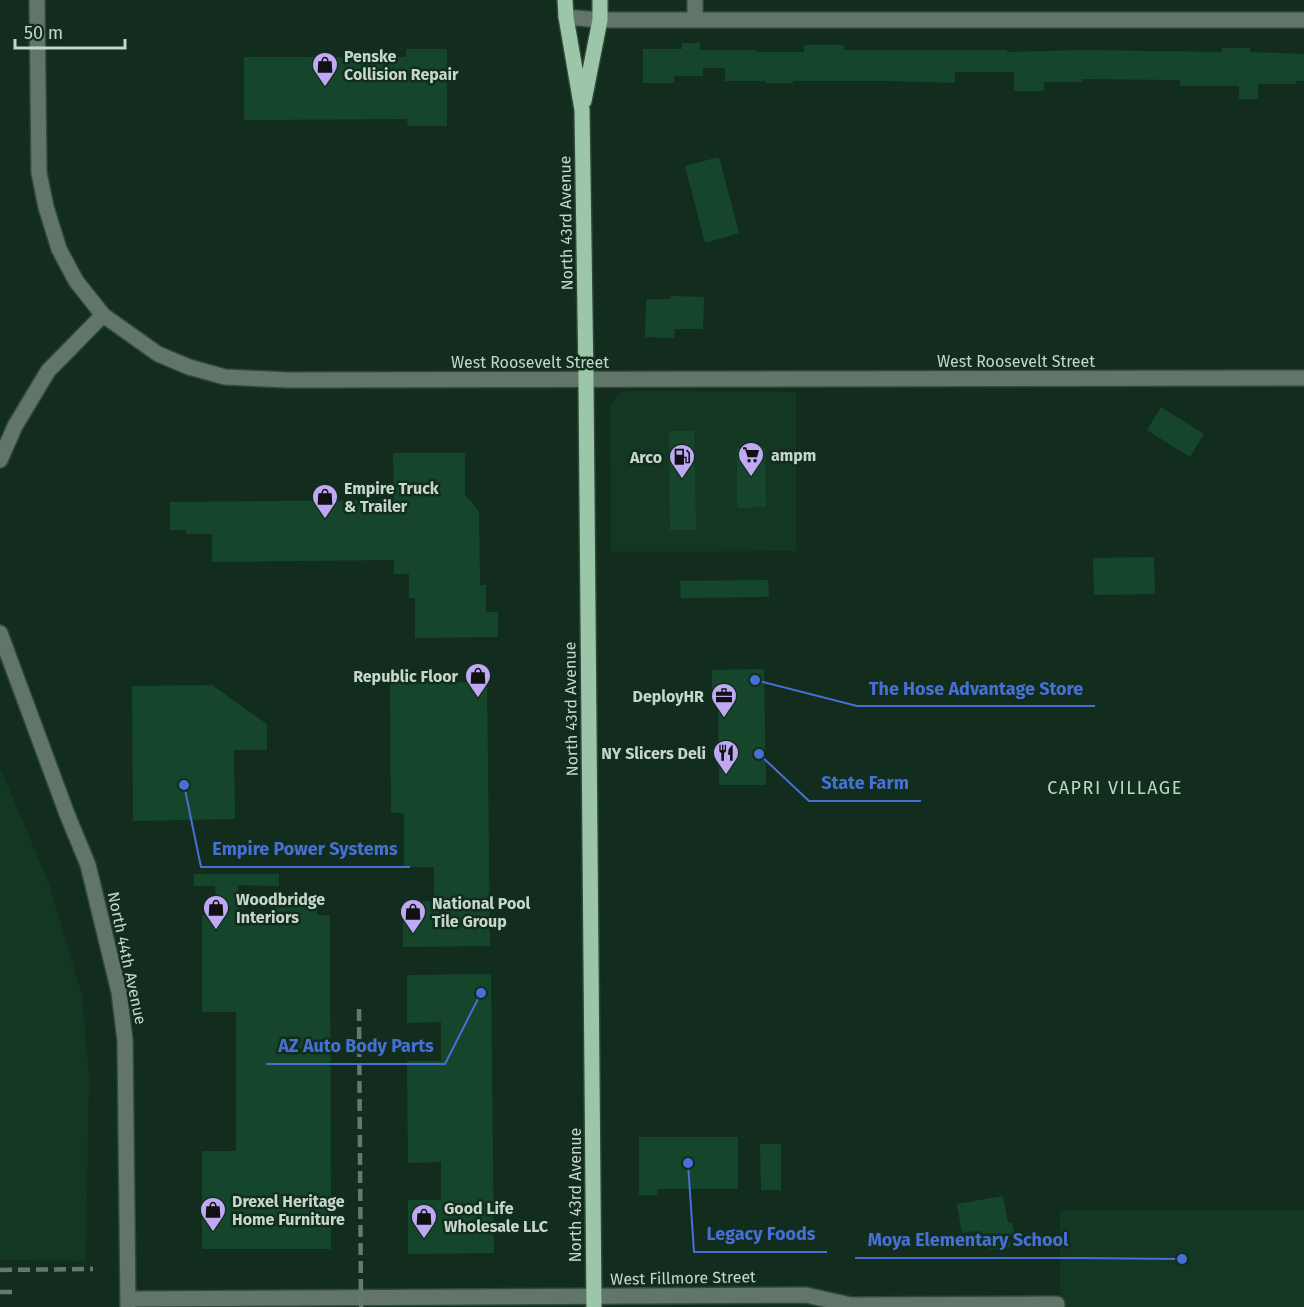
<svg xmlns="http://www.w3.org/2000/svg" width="1304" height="1307" viewBox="0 0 1304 1307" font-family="'Fira Sans',sans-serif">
	<rect width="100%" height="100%" fill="#122d1d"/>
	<path fill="#143723" d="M625,391L796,392V551L611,552L610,407L618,394Z
		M0,767L49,884L82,995L89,1076L86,1261L0,1260Z
		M1060,1210H1304V1307H1060Z"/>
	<path fill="#15462b" d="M682,43H700V50H756V52H804V45H844V50H1007V52L1082,50L1222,52V48H1250V52L1304,54V81H1296V84H1258V99H1239V86H1180V80L1082,79V82H1044V91H1014V72H955V83L889,81H793V83H766V81H725V68H703V76H674V83H643V49H682Z
		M406,49H447V126H408L407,119L244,120V57H406Z
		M719,157L739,233L705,243L685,166Z
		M671,296L704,297L703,329H675L674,338L645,337L646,299H671Z
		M1161,407L1204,434L1190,457L1147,430Z
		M669,431H694L696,530H670Z
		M737,448H765L766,507L737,508Z
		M393,453H465V496L472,502L479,512L480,585H486V612H498V637L415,638V598H409V574H394V560L212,562V534H186V530H170V502L394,500Z
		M1154,557L1155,594L1094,595L1093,558Z
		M768,580L769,597L681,598L680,581Z
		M764,669L766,785H719L718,695H712V670Z
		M487,682L490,946L403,947V902L434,901V867H404V813H391L390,683Z
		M212,685L267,724V750H234L235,819L133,821L132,686Z
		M194,874H279V886L238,885L239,915H272V902L317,901V915H330L331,1249H202V1151H236V1012H202V915H216L215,886H194Z
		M491,974L494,1253L408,1254V1200H441V1162L408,1163L407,1061H441V1022L407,1023V975Z
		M639,1137H738V1189H657V1195H639Z
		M760,1144H781V1190H761Z
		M1003,1196L1008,1223L1012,1222L1015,1236L1009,1237L1011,1246L989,1250L988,1242L977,1244L975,1231L962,1233L957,1204Z"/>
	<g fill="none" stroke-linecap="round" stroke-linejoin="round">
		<defs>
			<path id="minor" d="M37,0L39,173L46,207L59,249L76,281L103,315L158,354L189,367L225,377L288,380L1304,378
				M695,0V20
				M566,17L600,20H1304
				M0,460L15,426L48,371L103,315
				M0,633L67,814L88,865L119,992L125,1040L128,1307
				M129,1299L806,1295L851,1305L1057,1304"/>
			<path id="major" d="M565,0L566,17L582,110L586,381L594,1307
				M584,101L600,20V0"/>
		</defs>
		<use href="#minor" stroke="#2f4839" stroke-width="18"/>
		<use href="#major" stroke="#2f4839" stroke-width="18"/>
		<use href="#minor" stroke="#617668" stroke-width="15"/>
		<use href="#major" stroke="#9cc6aa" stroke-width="15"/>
		<path stroke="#647a6c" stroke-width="4.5" stroke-dasharray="12 6" stroke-linecap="butt" d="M359,1009L361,1307
			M0,1270L93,1269
			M0,1292H18"/>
	</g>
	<defs>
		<symbol id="shop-pin" viewBox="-11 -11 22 30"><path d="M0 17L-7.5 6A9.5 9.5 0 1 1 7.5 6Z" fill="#bfa9f4" stroke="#122d1d"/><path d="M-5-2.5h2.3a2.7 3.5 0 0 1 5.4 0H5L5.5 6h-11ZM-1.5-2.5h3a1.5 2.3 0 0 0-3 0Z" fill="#111"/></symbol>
		<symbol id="supermarket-pin" viewBox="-11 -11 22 30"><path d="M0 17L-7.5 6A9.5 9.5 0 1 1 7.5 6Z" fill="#bfa9f4" stroke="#122d1d"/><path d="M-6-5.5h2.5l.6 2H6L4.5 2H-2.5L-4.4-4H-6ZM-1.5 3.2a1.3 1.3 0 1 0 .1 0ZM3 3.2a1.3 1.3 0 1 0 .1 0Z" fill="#111"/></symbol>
		<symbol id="fuel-pin" viewBox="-11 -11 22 30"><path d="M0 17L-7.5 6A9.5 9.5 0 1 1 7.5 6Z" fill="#bfa9f4" stroke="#122d1d"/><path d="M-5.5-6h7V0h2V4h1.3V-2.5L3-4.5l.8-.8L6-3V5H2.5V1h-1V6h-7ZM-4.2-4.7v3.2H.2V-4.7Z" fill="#111"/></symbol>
		<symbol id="office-pin" viewBox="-11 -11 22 30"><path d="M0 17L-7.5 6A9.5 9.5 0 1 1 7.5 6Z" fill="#bfa9f4" stroke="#122d1d"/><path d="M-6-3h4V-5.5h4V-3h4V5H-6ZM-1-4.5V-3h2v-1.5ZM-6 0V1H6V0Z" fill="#111"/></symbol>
		<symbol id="restaurant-pin" viewBox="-11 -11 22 30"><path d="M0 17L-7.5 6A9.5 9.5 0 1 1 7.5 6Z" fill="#bfa9f4" stroke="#122d1d"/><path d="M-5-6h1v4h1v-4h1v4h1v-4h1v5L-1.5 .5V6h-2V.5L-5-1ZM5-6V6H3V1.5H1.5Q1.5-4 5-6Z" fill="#111"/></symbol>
	</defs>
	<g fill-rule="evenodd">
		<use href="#shop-pin" x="310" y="50" width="30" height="40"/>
		<use href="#supermarket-pin" x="736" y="440" width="30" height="40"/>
		<use href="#fuel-pin" x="667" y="442" width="30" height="40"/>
		<use href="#shop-pin" x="310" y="482" width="30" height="40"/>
		<use href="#shop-pin" x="463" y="661" width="30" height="40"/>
		<use href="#office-pin" x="709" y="681" width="30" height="40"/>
		<use href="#restaurant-pin" x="711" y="738" width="30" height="40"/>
		<use href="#shop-pin" x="201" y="893" width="30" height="40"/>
		<use href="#shop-pin" x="398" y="897" width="30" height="40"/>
		<use href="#shop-pin" x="198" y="1195" width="30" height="40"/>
		<use href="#shop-pin" x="409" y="1202" width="30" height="40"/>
	</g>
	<g text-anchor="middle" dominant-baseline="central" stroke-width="5" stroke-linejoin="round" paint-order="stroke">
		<g font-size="16" font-weight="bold" fill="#c6d6cb" stroke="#122d1d" text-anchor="start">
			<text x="344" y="56">Penske<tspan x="344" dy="18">Collision Repair</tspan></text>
			<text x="771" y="455">ampm</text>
			<text x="662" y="457" text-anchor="end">Arco</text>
			<text x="344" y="488">Empire Truck<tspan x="344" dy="18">&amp; Trailer</tspan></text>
			<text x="458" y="676" text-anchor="end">Republic Floor</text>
			<text x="704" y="696" text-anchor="end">DeployHR</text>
			<text x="706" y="753" text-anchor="end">NY Slicers Deli</text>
			<text x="236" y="899">Woodbridge<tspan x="236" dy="18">Interiors</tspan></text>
			<text x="432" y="903">National Pool<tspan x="432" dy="18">Tile Group</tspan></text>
			<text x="232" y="1201">Drexel Heritage<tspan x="232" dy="18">Home Furniture</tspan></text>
			<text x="444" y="1208">Good Life<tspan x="444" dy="18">Wholesale LLC</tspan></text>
		</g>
		<g font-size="16" fill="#c6d6cb" stroke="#122d1d">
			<text transform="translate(566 223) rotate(-91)">North 43rd Avenue</text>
			<text x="1016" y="361">West Roosevelt Street</text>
			<text x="530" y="362">West Roosevelt Street</text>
			<text transform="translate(571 709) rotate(-91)">North 43rd Avenue</text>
			<text transform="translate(127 958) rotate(78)">North 44th Avenue</text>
			<text transform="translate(575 1195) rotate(-90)">North 43rd Avenue</text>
			<text transform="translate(683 1278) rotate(-1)">West Fillmore Street</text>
		</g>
		<g font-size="18" letter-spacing="1.5" fill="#b9d9c4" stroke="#122d1d">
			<text x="1115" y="788">CAPRI VILLAGE</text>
		</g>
	</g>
	<path fill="none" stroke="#4770d5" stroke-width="2" d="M755 680L857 706H1095M759 754L809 801H921M184 785L201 867H410M481 993L445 1064H266M688 1163L694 1252H827M1182 1259L1080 1258H855"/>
	<g fill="#4770d5" stroke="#122d1d" stroke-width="2">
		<circle cx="755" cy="680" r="6"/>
		<circle cx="759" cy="754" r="6"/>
		<circle cx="184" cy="785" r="6"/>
		<circle cx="481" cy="993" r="6"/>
		<circle cx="688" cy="1163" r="6"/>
		<circle cx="1182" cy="1259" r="6"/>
	</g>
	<g font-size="18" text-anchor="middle" font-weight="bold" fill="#4770d5" stroke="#122d1d" stroke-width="5" stroke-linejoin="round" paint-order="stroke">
		<text x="976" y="695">The Hose Advantage Store</text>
		<text x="865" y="789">State Farm</text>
		<text x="305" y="855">Empire Power Systems</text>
		<text x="356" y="1052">AZ Auto Body Parts</text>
		<text x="761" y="1240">Legacy Foods</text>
		<text x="968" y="1246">Moya Elementary School</text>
	</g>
	<path d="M15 39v9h110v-9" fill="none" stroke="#c6d6cb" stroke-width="3"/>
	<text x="24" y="39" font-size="18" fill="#c6d6cb" stroke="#122d1d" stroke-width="4.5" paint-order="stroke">50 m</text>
</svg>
